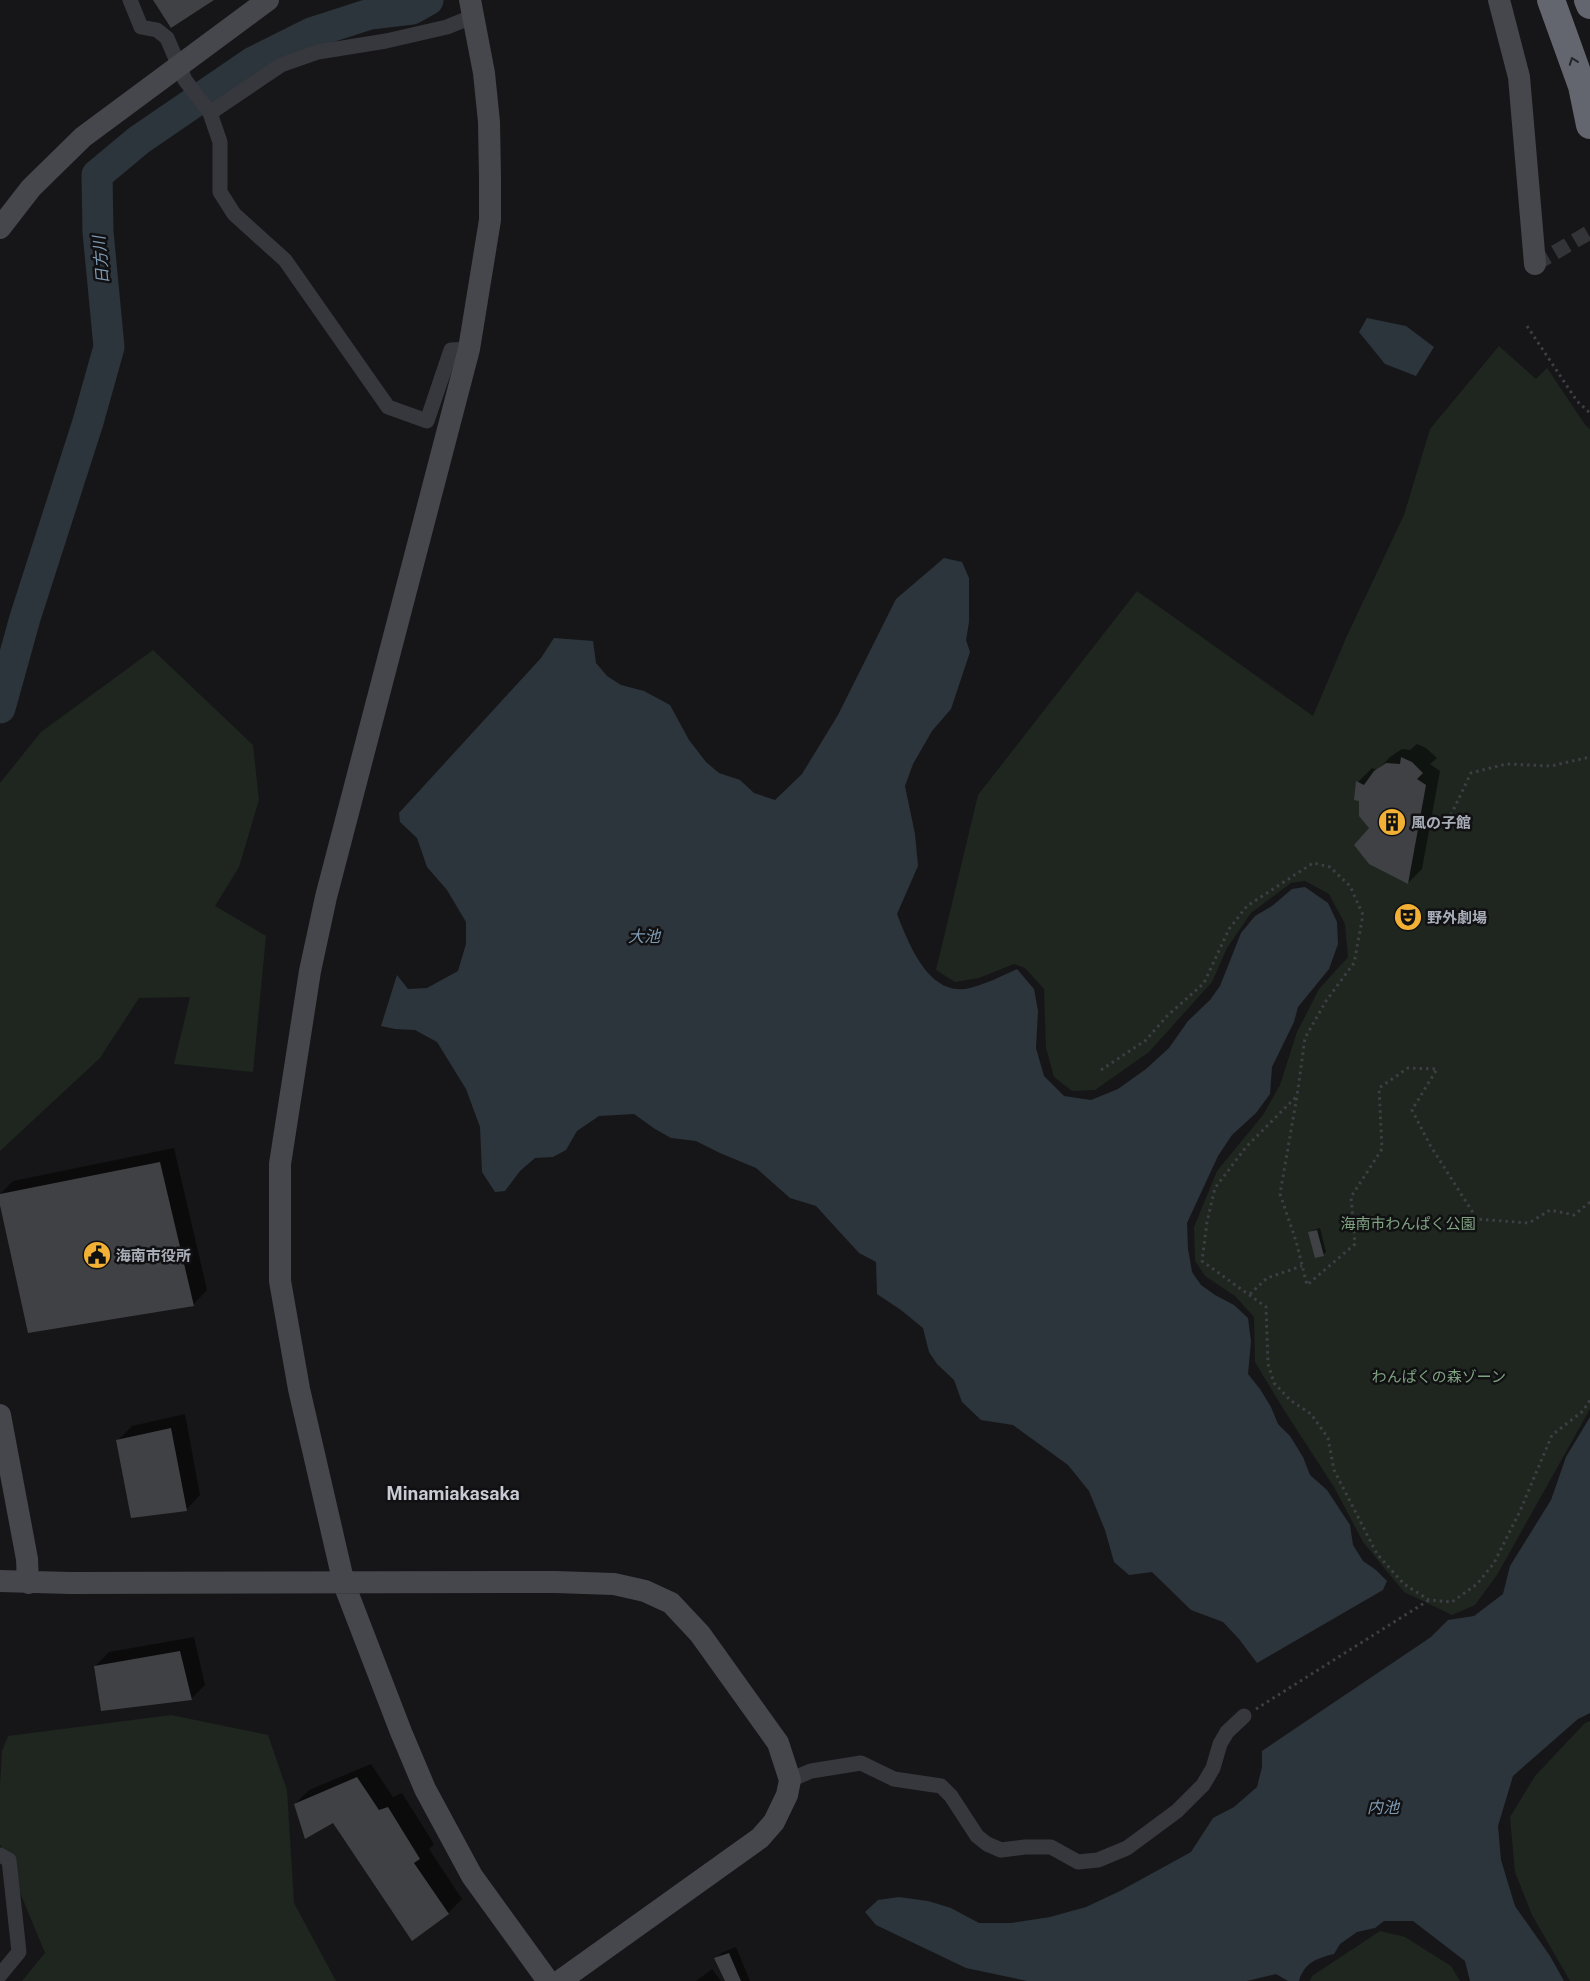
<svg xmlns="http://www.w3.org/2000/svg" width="1590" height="1981" viewBox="0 0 1590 1981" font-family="'Public Sans','Noto Sans JP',sans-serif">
	<rect width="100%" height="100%" fill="#161618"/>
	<path fill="#1e261f" d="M1499,346L1536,379L1547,368L1586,426L1590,429V1409L1497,1575L1475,1605L1452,1615L1404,1592L1363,1542L1334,1487L1284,1410L1255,1362L1254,1317L1235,1296L1205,1276L1195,1261L1194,1227L1217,1171L1263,1115L1280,1085L1297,1032L1319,989L1348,957L1345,924L1329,894L1305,881L1291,883L1251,913L1227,948L1212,982L1149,1052L1095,1090L1072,1091L1054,1077L1046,1048L1044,989L1025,968L1014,964L979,978L955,982L936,970L978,795L1137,591L1313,716L1346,638L1404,515L1430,429Z
		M153,650L253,745L259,800L239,867L215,906L266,936L253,1072L174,1064L190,997L139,998L100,1058L0,1151V783L41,732Z
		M171,1715L268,1735L287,1790L294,1903L336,1981H22L45,1953L0,1844V1785L2,1751L8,1736Z
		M1590,1721V1981H1570L1532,1915L1515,1872L1510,1817L1535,1776L1585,1723Z
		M1380,1931L1405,1937L1451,1966L1460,1981H1310L1312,1976Z"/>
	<path fill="#2c353c" d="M1367,318L1406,326L1434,347L1416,376L1385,364L1359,332Z
		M944,558L962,562L969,578V622L966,640L970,652L951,709L932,731L913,764L905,786L915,834L918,866L897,914C909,944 929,998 970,988C986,984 1002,976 1017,969L1034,989L1038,1011L1036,1048L1044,1076L1064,1096L1091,1100L1118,1089L1146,1069L1169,1048L1188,1021L1210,1000L1220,986L1241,933L1255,916L1272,906L1292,889L1305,887L1328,903L1337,922L1338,944L1329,969L1298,1007L1294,1022L1272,1067L1270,1094L1256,1113L1232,1135L1218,1156L1187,1223L1188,1249L1192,1272L1201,1285L1215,1295L1234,1305L1248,1318L1251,1341L1248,1374L1260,1389L1271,1407L1278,1424L1290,1436L1303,1457L1310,1475L1327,1490L1350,1525L1353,1545L1363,1561L1376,1570L1387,1581L1383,1590L1257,1663L1239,1639L1223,1622L1191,1610L1152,1572L1129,1575L1114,1562L1105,1530L1089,1491L1068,1465L1013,1425L981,1420L962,1402L954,1380L937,1364L929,1352L923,1328L901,1310L877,1294L876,1262L859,1253L816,1206L790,1198L756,1168L720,1153L696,1141L671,1138L655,1129L634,1114L599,1116L577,1131L566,1150L553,1157L535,1158L520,1171L505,1191L495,1192L482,1172L480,1127L466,1089L437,1042L415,1030L395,1029L381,1026L397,975L408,989L427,988L458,971L466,944V922L447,890L427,867L417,838L400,822L399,813L541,658L554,638L593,641L596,663L607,676L621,685L644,691L670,705L689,740L706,762L719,773L740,780L754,793L775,800L802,774L838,715L896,599Z
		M1590,1417V1713L1578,1719L1513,1776L1498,1826L1501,1860L1515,1906L1550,1956L1564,1981H1470L1465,1961L1413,1921H1384L1375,1928L1357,1932L1340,1944L1334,1954C1317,1958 1304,1963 1299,1981H1288L1276,1974L1247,1981H1027L966,1968L876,1925L865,1912L878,1900L899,1897L928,1901L951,1908L979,1923H1011L1050,1917L1086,1907L1120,1891L1191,1852L1213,1818L1234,1807L1257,1787L1262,1767V1751L1431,1637L1448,1620L1474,1616L1503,1594L1510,1566L1551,1500L1566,1457Z"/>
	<path fill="#0007" d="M1417,744L1426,748L1437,758L1430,764L1440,771L1422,869L1408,883L1370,828L1358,782L1372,768L1377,770L1390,757L1402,749L1410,750Z
		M174,1148L207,1290L193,1305L0,1199V1194L13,1181Z
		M1320,1228L1326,1252L1323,1255L1310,1233L1313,1230Z
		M185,1414L200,1495L186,1510L118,1440L132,1426Z
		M194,1637L205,1685L191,1699L95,1666L109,1652Z
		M371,1764L393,1797L402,1793L434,1844L429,1849L462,1899L448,1913L333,1821L295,1804L309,1790Z
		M736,1947L750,1981H726L716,1958L723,1952Z
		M712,1969L721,1981H696Z"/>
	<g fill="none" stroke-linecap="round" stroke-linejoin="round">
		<path stroke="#2c353c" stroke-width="31" d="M0,708L25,618L88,422L109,347L98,232L97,175L139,140L253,62L311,33L370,14L412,9L428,0"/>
	</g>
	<path fill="#404145" d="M153,0H214L171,28Z
		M1401,757L1412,762L1423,773L1417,779L1426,785L1408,884L1369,864L1354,845L1369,828L1359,816V801L1354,800L1356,781L1364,785L1374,771L1386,763L1400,764Z
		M160,1162L194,1306L28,1333L0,1205V1194Z
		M1317,1230L1324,1256L1315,1258L1308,1232Z
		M171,1428L187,1511L131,1518L116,1440Z
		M180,1651L192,1700L101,1711L94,1666Z
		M357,1777L379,1810L388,1807L420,1859L414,1863L449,1914L412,1941L333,1823L305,1839L294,1804Z
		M729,1953L741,1981H725L714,1958Z"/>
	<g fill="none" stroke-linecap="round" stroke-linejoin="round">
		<path stroke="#333438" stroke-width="15" stroke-dasharray="15 8" stroke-linecap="butt" d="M1535,264L1590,232"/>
		<path stroke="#3d3f44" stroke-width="3" stroke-dasharray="2.5 4" stroke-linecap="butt" d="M1527,326L1577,401L1590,413
			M1448,821L1471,773L1506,764L1551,766L1590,757
			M1101,1070L1146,1040L1167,1016L1204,983L1229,929L1247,906L1313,863L1330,867L1350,886L1363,915L1354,963L1326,1001L1305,1038L1297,1096
			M1590,1202L1574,1215L1550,1210L1529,1223L1477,1219L1430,1145L1412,1110L1437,1069L1408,1068L1379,1088L1382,1149L1351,1197L1355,1244L1307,1285L1296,1241L1280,1194L1297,1096L1246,1147L1215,1188L1207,1222L1202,1261L1266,1307L1268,1364L1274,1383L1290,1400L1311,1414L1328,1438L1334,1470L1377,1554L1404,1584L1429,1600L1452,1602L1477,1584L1494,1563L1520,1511L1552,1435L1583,1411L1590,1400
			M1250,1294L1267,1278L1302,1266
			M1256,1709L1429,1600"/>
		<path stroke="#37383d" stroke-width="15" d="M130,0L141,27L157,30L167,38L185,80L210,113L220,142V192L234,214L285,260L388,407L427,421L451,350L469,349
			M210,113L281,65L318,52L386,41L447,27L474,16
			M790,1780L811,1771L861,1763L894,1779L941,1786L951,1796L977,1836L987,1844L1001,1850L1025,1847H1051L1078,1862L1098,1860L1127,1848L1177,1811L1203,1785L1213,1768L1220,1744L1227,1732L1244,1716
			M0,1855L9,1860L19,1952L0,1975"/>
		<path stroke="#45474d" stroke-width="22" d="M470,0L484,73L489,122L490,178V220L469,349L326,897L310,971L280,1164V1281L299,1389L344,1584L401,1732L425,1789L472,1876L548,1981
			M1499,0L1519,77L1535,264
			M0,228L31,188L83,137L268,0
			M0,1415L27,1559L28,1583
			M0,1581L70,1583L555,1582L614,1584L645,1591L671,1603L700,1634L778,1743L790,1780L787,1795L774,1822L760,1838L560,1981"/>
		<path stroke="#63666e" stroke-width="28" d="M1551,0L1582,86L1590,125
			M1588,0L1590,5"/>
	</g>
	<defs><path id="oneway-chevron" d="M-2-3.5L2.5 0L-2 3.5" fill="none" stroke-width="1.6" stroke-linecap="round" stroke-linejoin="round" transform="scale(1.25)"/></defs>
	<use stroke="#26262a" href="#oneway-chevron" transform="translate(1573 61) rotate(-110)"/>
	<defs>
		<symbol id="building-disc" viewBox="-11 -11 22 22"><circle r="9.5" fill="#f2b134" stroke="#111113"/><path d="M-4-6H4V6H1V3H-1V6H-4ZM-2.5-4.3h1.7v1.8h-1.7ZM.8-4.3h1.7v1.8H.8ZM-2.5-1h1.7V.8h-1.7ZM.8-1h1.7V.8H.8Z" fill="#111"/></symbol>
		<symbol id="theatre-disc" viewBox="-11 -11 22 22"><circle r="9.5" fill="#f2b134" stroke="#111113"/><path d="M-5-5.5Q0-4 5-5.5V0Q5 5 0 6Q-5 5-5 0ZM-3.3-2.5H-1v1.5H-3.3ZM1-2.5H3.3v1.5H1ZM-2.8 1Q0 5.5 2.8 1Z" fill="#111"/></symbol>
		<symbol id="civic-disc" viewBox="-11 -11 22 22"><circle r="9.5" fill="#f2b134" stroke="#111113"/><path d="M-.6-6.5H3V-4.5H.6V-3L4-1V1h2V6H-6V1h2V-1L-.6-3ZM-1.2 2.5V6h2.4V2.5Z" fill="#111"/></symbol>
	</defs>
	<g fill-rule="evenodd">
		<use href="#building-disc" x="1376" y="806" width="32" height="32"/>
		<use href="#theatre-disc" x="1392" y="901" width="32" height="32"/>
		<use href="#civic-disc" x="81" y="1239" width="32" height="32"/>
	</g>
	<g text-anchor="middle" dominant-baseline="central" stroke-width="5" stroke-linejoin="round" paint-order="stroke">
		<g font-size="15" font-weight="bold" fill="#a8adb8" stroke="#111113" text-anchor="start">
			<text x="1411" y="822">風の子館</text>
			<text x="1427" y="917">野外劇場</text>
			<text x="116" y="1255">海南市役所</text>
		</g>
		<g font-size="15" fill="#7fa381" stroke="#111113">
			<text x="1408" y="1223">海南市わんぱく公園</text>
			<text x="1439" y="1376">わんぱくの森ゾーン</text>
		</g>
		<g font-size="16" font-style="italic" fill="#7f9bb3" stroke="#111113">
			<text transform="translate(101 260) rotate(-95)">日方川</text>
			<text x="644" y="936">大池</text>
			<text x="1383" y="1807">内池</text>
		</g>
		<g font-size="18" font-weight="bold" fill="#c9ccd4" stroke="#111113">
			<text x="453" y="1493">Minamiakasaka</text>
		</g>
	</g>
</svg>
